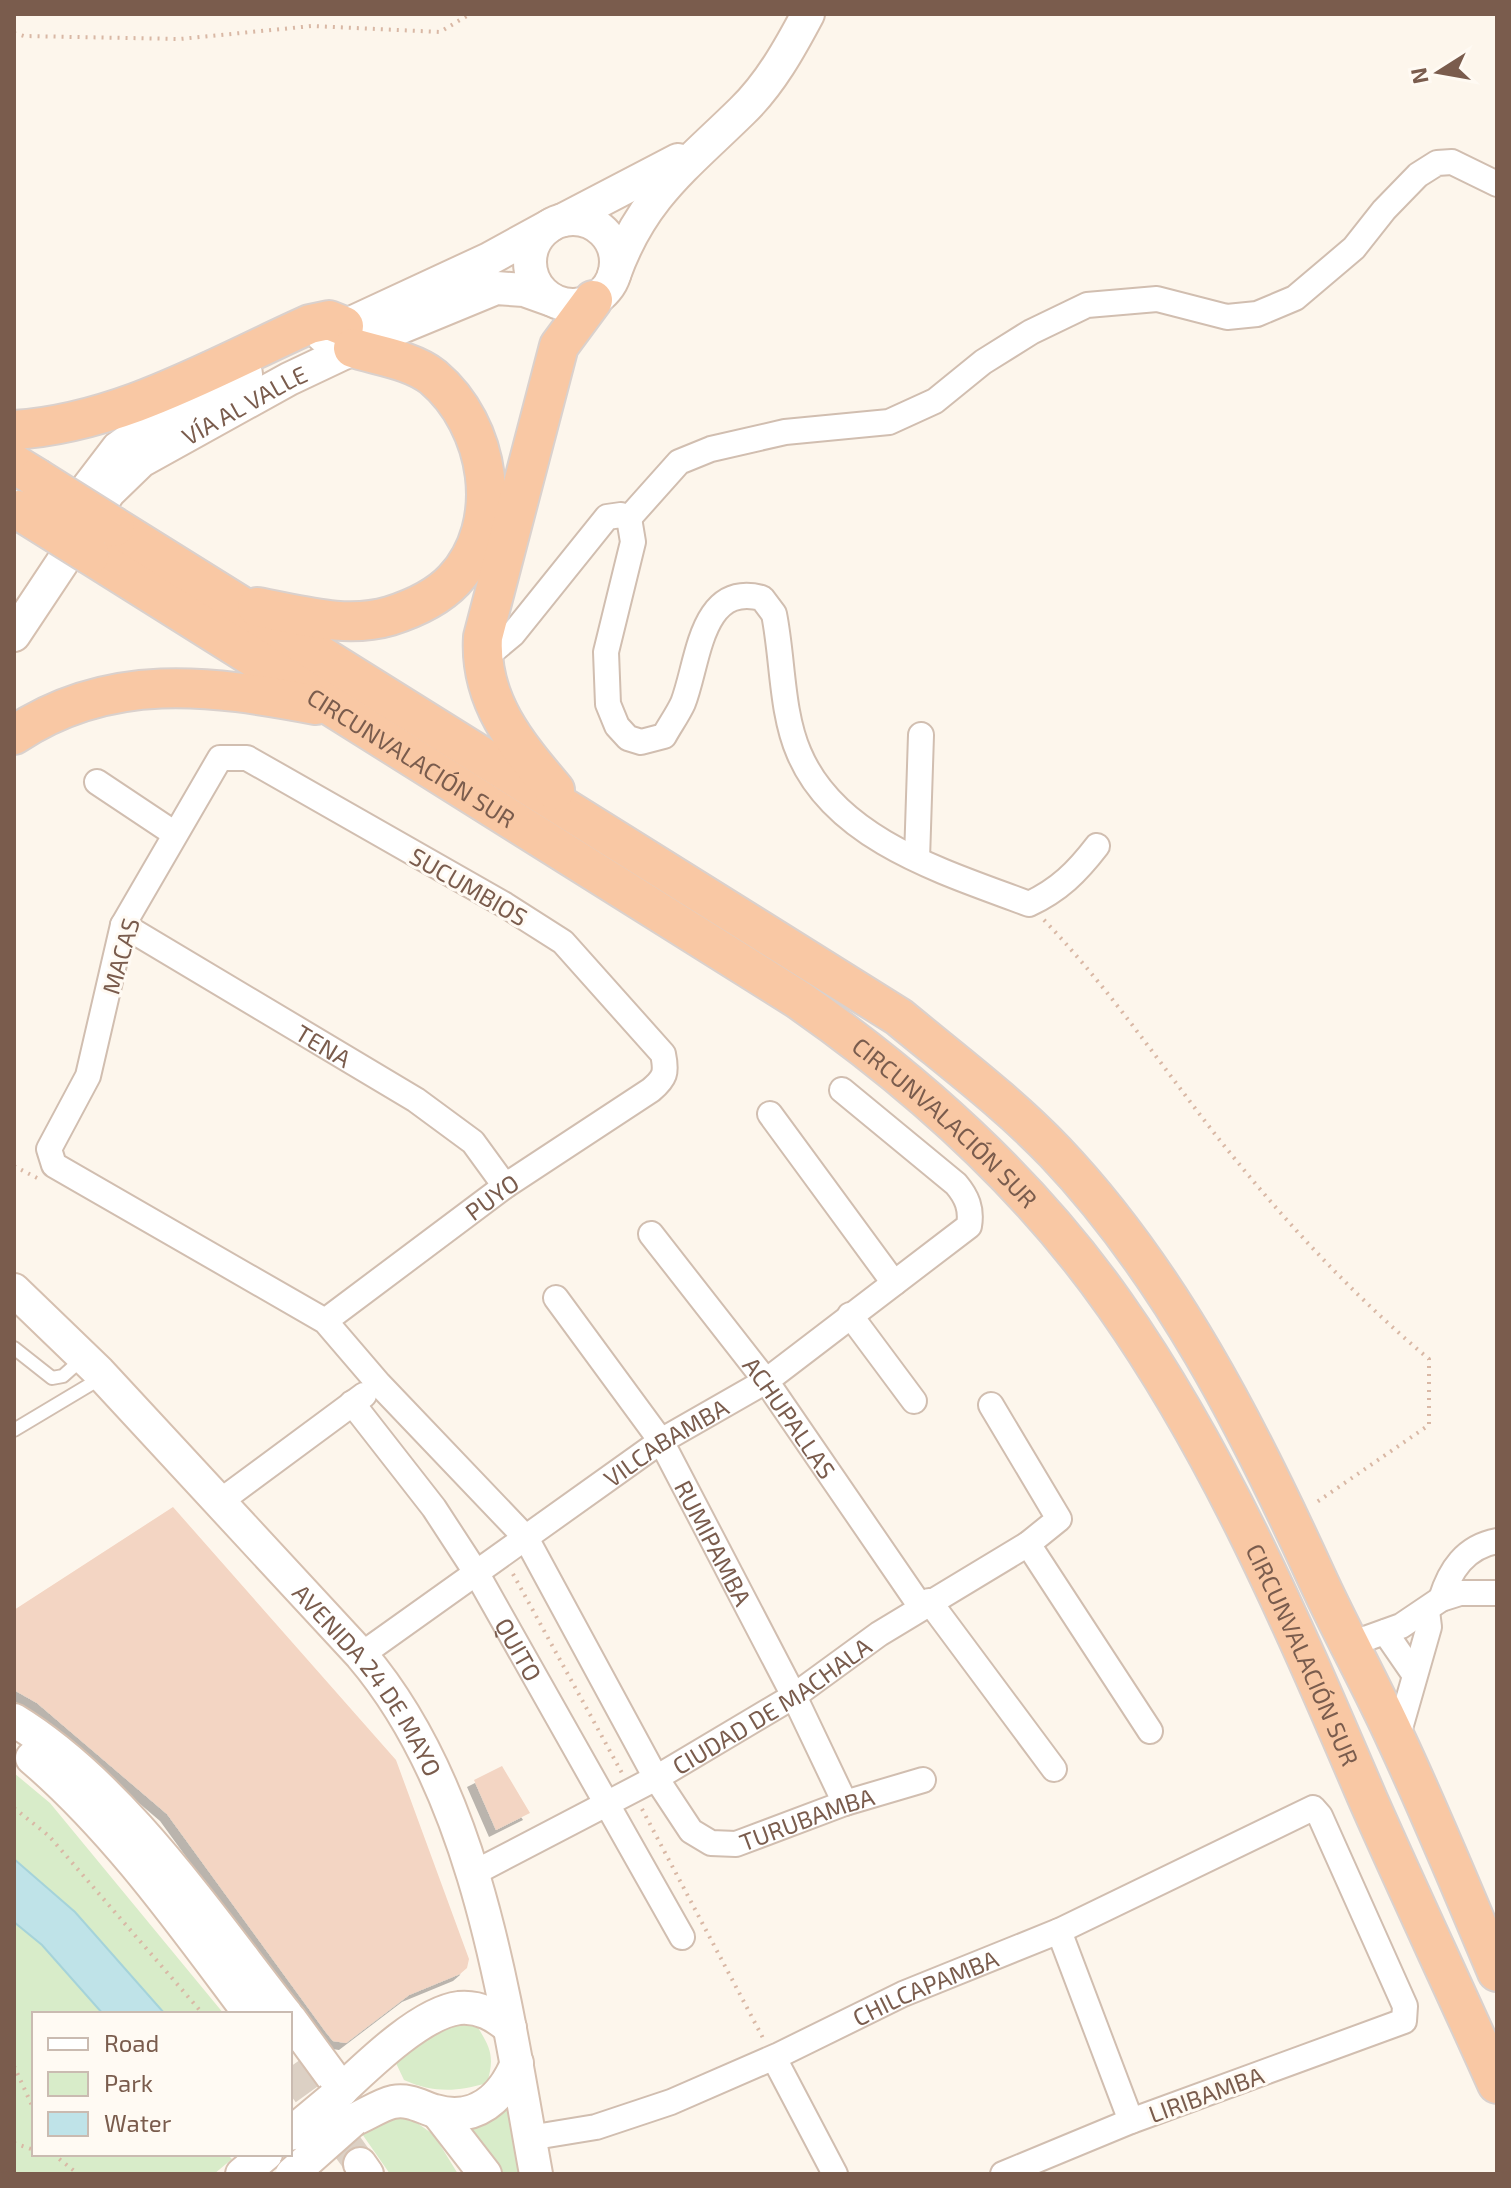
<svg xmlns="http://www.w3.org/2000/svg" width="1511" height="2188" viewBox="0 0 1511 2188" font-family="'Exo 2',sans-serif">
	<defs>
		<filter id="shadow"><feDropShadow dx="-7" dy="7" stdDeviation="0" flood-color="#0004"/></filter>
	</defs>
	<rect width="100%" height="100%" fill="#fdf6ec"/>
	<path fill="#d8ecc9" d="M14,1773L50,1803L224,2014H165L75,1912L14,1859Z
		M14,1922L42,1945L103,2014H34V2154H227L232,2159L214,2174H14Z
		M454,2020L474,2021C489,2046 496,2054 487,2083C457,2092 433,2093 404,2080L395,2061Z
		M507,2098L523,2174H503L463,2119Z
		M406,2115L434,2135L458,2174H390L360,2131L380,2118Z"/>
	<path fill="#bfe3e8" stroke="#a5d3da" stroke-width="2" d="M14,1859L75,1912L165,2014H103L42,1945L14,1922Z"/>
	<path fill="#f3d5c3" filter="url(#shadow)" d="M173,1507L396,1760L469,1959L467,1968L460,1974L409,1995L346,2043L333,2041L325,2031L167,1814L37,1703L14,1690V1610Z
		M502,1766L530,1813L496,1830L474,1780Z"/>
	<g fill="none" stroke-linecap="round" stroke-linejoin="round">
		<path stroke="#dcd0c4" stroke-width="32" stroke-dasharray="32 16" stroke-linecap="butt" d="M290,2067L360,2164"/>
		<defs>
			<path id="service" d="M14,1348L52,1378L63,1376L81,1360
				M14,1430L101,1378"/>
			<g id="minor">
				<path d="M629,518L679,462L711,449L785,432L889,422L935,401L983,362L1031,332L1087,305L1157,299L1227,317L1257,314L1295,298L1354,248L1384,210L1418,175L1437,163L1452,162L1497,184"/>
				<path d="M482,660L513,634L607,517L621,515L629,518L633,542L606,652L608,704L617,726L628,738L641,742L664,736C670,725 678,714 683,703C699,662 700,582 762,598L774,614C783,658 781,712 799,753C836,841 947,873 1029,904C1059,890 1077,872 1097,846"/>
				<path d="M97,782L175,834"/>
				<path d="M917,859L921,735"/>
				<path id="s1" d="M123,925L416,1100L473,1142L505,1186"/>
				<path d="M770,1114L894,1283"/>
				<path id="s2" d="M651,1234L766,1381L921,1607"/>
				<path id="s3" d="M556,1298L661,1441L794,1696L845,1803"/>
				<path d="M850,1315L914,1401"/>
				<path id="s4" d="M325,1321L505,1186L651,1090C665,1078 667,1073 663,1054L563,942L505,905L247,758H220L123,925L88,1076L49,1149L54,1165L325,1321L379,1384L526,1538L656,1778L691,1831L711,1843L736,1844L845,1803L923,1780"/>
				<path id="s5" d="M352,1403L434,1508L477,1574L682,1937"/>
				<path d="M218,1503L364,1395"/>
				<path d="M1028,1544L1150,1731"/>
				<path d="M1441,1599C1450,1570 1465,1547 1497,1541"/>
				<path d="M929,1601L1054,1769"/>
				<path d="M1385,1632L1414,1674"/>
				<path d="M1351,1644L1401,1626L1441,1599L1460,1593H1497"/>
				<path id="s6" d="M361,1655L661,1441L766,1381L969,1226C972,1209 967,1197 956,1184L842,1090"/>
				<path d="M1397,1739L1429,1627L1427,1611"/>
				<path id="s7" d="M472,1874L656,1778L794,1696L879,1634L1028,1544L1059,1519L991,1405"/>
				<path d="M1059,1931L1131,2121"/>
				<path d="M774,2058L835,2174"/>
				<path id="s8" d="M529,2138L596,2127L671,2102L779,2055L903,1994L1059,1931L1313,1808L1320,1816L1405,2006L1404,2021L1131,2121L1003,2174"/>
			</g>
			<g id="secondary">
				<circle cx="573" cy="262" r="43"/>
				<path d="M563,220L678,160"/>
				<path d="M614,275C642,197 685,167 742,111C770,84 790,48 808,14"/>
				<path d="M323,336L489,259L551,225"/>
				<path d="M76,503L118,448L157,421L246,374"/>
				<path id="s9" d="M14,635L109,492L141,461L289,379L382,335L496,288L524,290L552,300"/>
				<path id="s10" d="M14,1290L99,1372L361,1655C478,1792 505,2002 536,2174"/>
				<path d="M14,1720C121,1785 209,1916 286,2014"/>
				<path d="M32,1758C117,1831 183,1925 250,2014"/>
				<path d="M290,2019L342,2090"/>
				<path d="M332,2099C362,2071 419,2013 459,2008C480,2006 496,2016 510,2028"/>
				<path d="M437,2112L485,2174"/>
				<path d="M353,2120C366,2115 380,2105 393,2102C410,2099 421,2107 435,2111C476,2123 503,2097 517,2063"/>
				<path d="M360,2164L367,2174"/>
				<path d="M242,2174L266,2154"/>
			</g>
			<g id="trunk">
				<path d="M14,430C121,423 214,367 310,324L329,320L344,326"/>
				<path d="M14,464L37,478"/>
				<path d="M115,527L899,1017C952,1061 1007,1102 1055,1152C1169,1272 1248,1427 1316,1576C1341,1631 1371,1684 1396,1739C1432,1816 1464,1894 1497,1972"/>
				<path id="s11" d="M90,555L799,1000C919,1084 1031,1185 1115,1305C1222,1457 1296,1632 1369,1802C1411,1897 1455,1990 1497,2084"/>
				<path d="M257,607C301,615 346,629 390,616C412,609 438,597 454,580C507,523 490,425 433,377C411,360 379,356 353,348"/>
				<path d="M14,735C110,671 210,685 316,705"/>
				<path d="M555,790C516,744 479,700 483,637L559,346L593,300"/>
			</g>
		</defs>
		<use href="#service" stroke="#d1beb0" stroke-width="16"/>
		<use href="#minor" stroke="#d1beb0" stroke-width="28"/>
		<use href="#secondary" stroke="#d6c0b0" stroke-width="36"/>
		<use href="#trunk" stroke="#dad1cd" stroke-width="42"/>
		<path stroke="#d9b8a5" stroke-width="4" stroke-dasharray="2 6" stroke-linecap="butt" d="M14,33L24,36L180,39L312,26L440,32L470,14
			M1044,920C1106,985 1156,1058 1211,1129C1276,1212 1349,1292 1429,1359V1425L1314,1504
			M14,1166L37,1178
			M513,1574L622,1773
			M14,1808L49,1836L203,2014
			M642,1809L763,2038
			M14,2066L34,2110
			M14,2143L34,2150
			M53,2154L78,2174"/>
		<use href="#service" stroke="#fff" stroke-width="12"/>
		<use href="#minor" stroke="#fff" stroke-width="24"/>
		<use href="#secondary" stroke="#fff" stroke-width="32"/>
		<use href="#trunk" stroke="#f9c8a4" stroke-width="38"/>
		<defs>
			<path id="secondary-bridge" d="M290,2134L332,2099
				M292,2174L353,2120"/>
			<path id="trunk-bridge" d="M37,478L115,527
				M18,510L90,555"/>
		</defs>
		<use href="#secondary-bridge" stroke="#d6c0b0" stroke-width="36" stroke-linecap="butt"/>
		<use href="#trunk-bridge" stroke="#dad1cd" stroke-width="42" stroke-linecap="butt"/>
		<use href="#secondary-bridge" stroke="#fff" stroke-width="32"/>
		<use href="#trunk-bridge" stroke="#f9c8a4" stroke-width="38"/>
	</g>
	<g text-anchor="middle" dominant-baseline="central" stroke-width="6" stroke-linejoin="round" paint-order="stroke">
		<g font-size="24" fill="#7a5c4d" stroke="#fffaf3">
			<text stroke="none"><textPath href="#s9" startOffset="334">VÍA AL VALLE</textPath></text>
			<text stroke="none"><textPath href="#s11" startOffset="380">CIRCUNVALACIÓN SUR</textPath></text>
			<text transform="translate(469 886) rotate(30)">SUCUMBIOS</text>
			<text transform="translate(120 956) rotate(-74)">MACAS</text>
			<text stroke="none"><textPath href="#s1" startOffset="234">TENA</textPath></text>
			<text stroke="none"><textPath href="#s11" startOffset="1028">CIRCUNVALACIÓN SUR</textPath></text>
			<text stroke="none"><textPath href="#s4" startOffset="208">PUYO</textPath></text>
			<text stroke="none"><textPath href="#s2" startOffset="230">ACHUPALLAS</textPath></text>
			<text stroke="none"><textPath href="#s6" startOffset="372">VILCABAMBA</textPath></text>
			<text stroke="none"><textPath href="#s3" startOffset="292">RUMIPAMBA</textPath></text>
			<text stroke="none"><textPath href="#s5" startOffset="298">QUITO</textPath></text>
			<text stroke="none"><textPath href="#s11" startOffset="1676">CIRCUNVALACIÓN SUR</textPath></text>
			<text stroke="none"><textPath href="#s10" startOffset="528">AVENIDA 24 DE MAYO</textPath></text>
			<text stroke="none"><textPath href="#s7" startOffset="344">CIUDAD DE MACHALA</textPath></text>
			<text stroke="none"><textPath href="#s4" startOffset="2500">TURUBAMBA</textPath></text>
			<text stroke="none"><textPath href="#s8" startOffset="426">CHILCAPAMBA</textPath></text>
			<text transform="translate(1206 2094) rotate(-20)">LIRIBAMBA</text>
		</g>
	</g>
	<rect width="1511" height="2188" fill="none" stroke="#7a5c4d" stroke-width="32"/>
	<rect x="32" y="2012" width="260" height="144" fill="#fffaf3" stroke="#cabbb1" stroke-width="2"/>
	<rect x="48" y="2038" width="40" height="12" fill="#ffffff" stroke="#cabbb1" stroke-width="2"/>
	<text x="104" y="2052" font-size="24" fill="#7a5c4d">Road</text>
	<rect x="48" y="2072" width="40" height="24" fill="#d8ecc9" stroke="#cabbb1" stroke-width="2"/>
	<text x="104" y="2092" font-size="24" fill="#7a5c4d">Park</text>
	<rect x="48" y="2112" width="40" height="24" fill="#bfe3e8" stroke="#cabbb1" stroke-width="2"/>
	<text x="104" y="2132" font-size="24" fill="#7a5c4d">Water</text>
	<g transform="translate(1439 72) rotate(259)" stroke="#fffaf3" stroke-width="6" paint-order="stroke">
	<path d="M0-6L14 30L0 20L-14 30Z" fill="#7a5c4d"/>
	<text y="-12" font-size="22" font-weight="bold" text-anchor="middle" fill="#7a5c4d">N</text>
	</g>
</svg>
